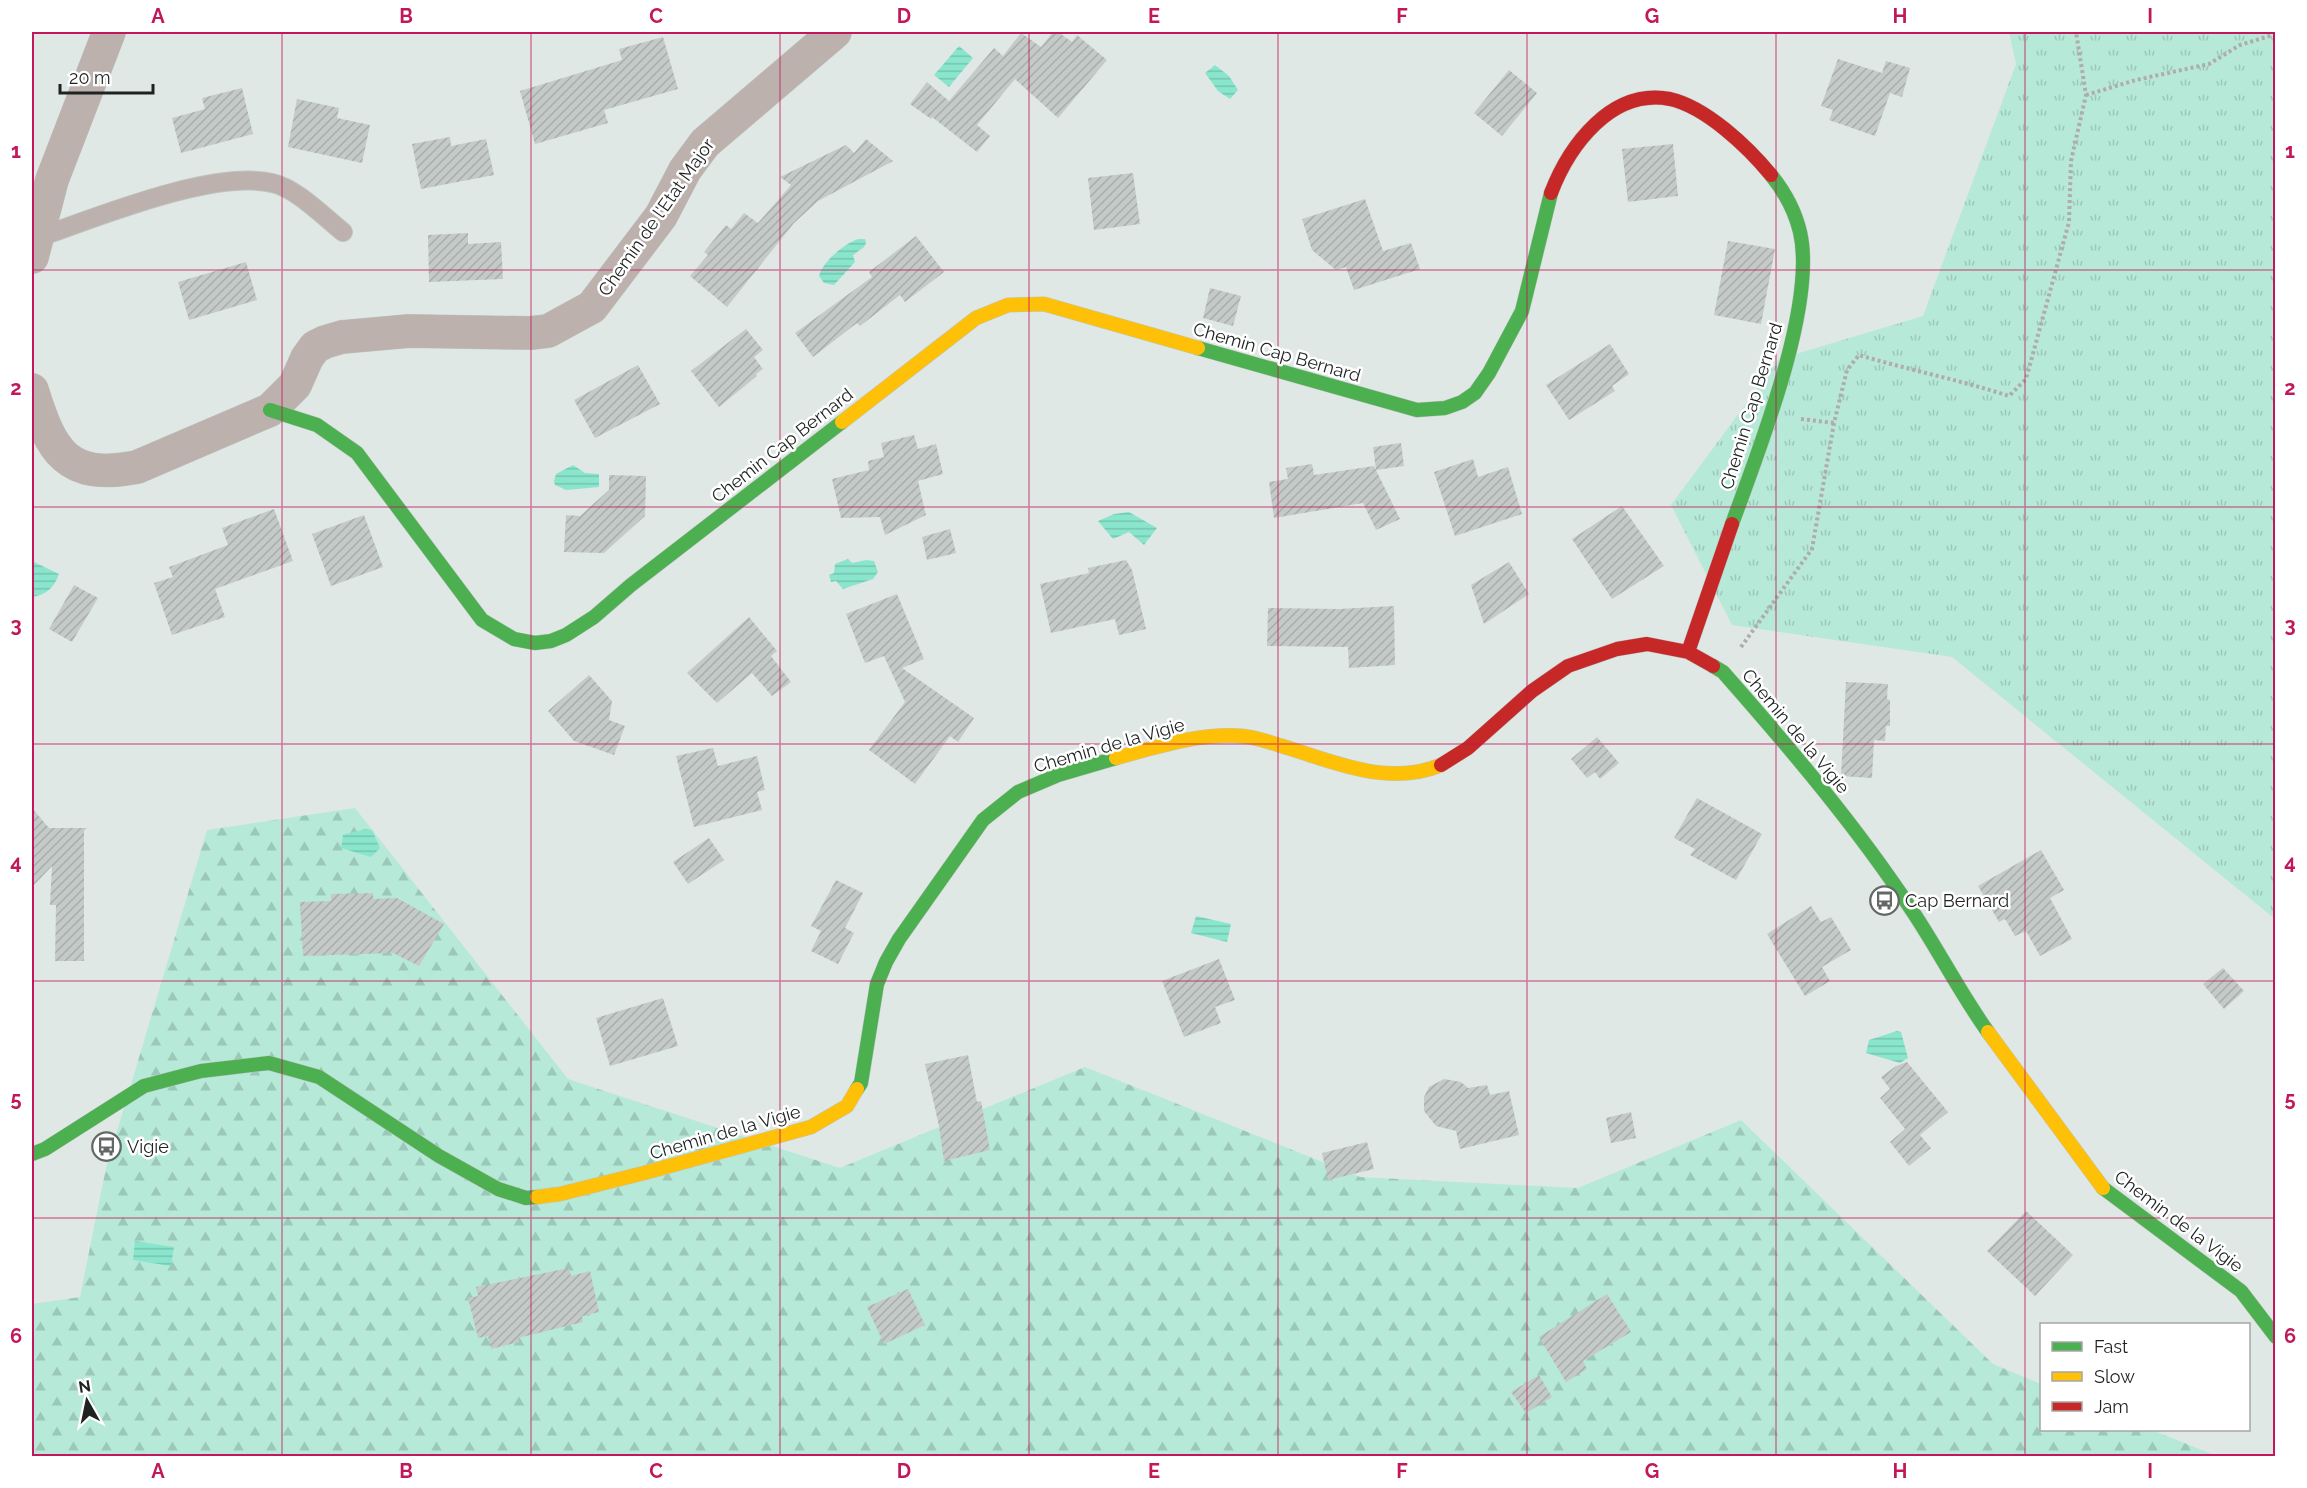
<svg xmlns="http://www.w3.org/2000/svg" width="2307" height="1488" viewBox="0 0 2307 1488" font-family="Raleway,sans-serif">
	<defs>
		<pattern id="grass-tufts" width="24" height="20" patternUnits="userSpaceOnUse" patternTransform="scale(1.5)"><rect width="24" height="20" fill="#b6e9d8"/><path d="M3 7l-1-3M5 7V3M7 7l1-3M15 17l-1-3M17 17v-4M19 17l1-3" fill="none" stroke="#9cc8b9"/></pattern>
		<pattern id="forest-firs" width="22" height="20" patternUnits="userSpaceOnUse" patternTransform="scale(1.5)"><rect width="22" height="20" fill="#b6e9d8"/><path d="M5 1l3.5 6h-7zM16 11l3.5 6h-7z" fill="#9cc8b9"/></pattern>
		<pattern id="water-rules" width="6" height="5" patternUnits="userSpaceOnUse" patternTransform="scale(1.5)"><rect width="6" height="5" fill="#89e6cc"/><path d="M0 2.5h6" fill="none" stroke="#76c5af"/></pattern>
		<pattern id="building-hatch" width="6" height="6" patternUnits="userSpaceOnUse" patternTransform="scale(1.5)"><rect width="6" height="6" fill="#c4cac8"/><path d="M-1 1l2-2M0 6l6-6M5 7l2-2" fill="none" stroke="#a8adac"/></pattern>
	</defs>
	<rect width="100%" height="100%" fill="#e0e8e5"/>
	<path fill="url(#grass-tufts)" d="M2009,32H2275V919L1952,657L1732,625L1671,505L1779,359L1923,316L2016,64Z"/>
	<path fill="url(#forest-firs)" d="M355,808L568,1079L840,1168L1085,1067L1360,1177L1578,1188L1741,1120L1993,1364L2041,1384L2042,1430H2152L2217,1456H32V1304L80,1297L106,1168L207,830Z"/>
	<path fill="url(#water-rules)" d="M959,46L973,58L949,87L934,75Z
		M1215,65L1229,76L1238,90L1230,99L1218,91L1205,73Z
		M858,239H865L866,243L864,247L853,255L855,262L834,285L824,283L819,276C823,261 844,244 858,239Z
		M573,465L585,473L599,474V487L566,490L555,485L554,481L556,474Z
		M1129,512L1157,528L1144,545L1129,532L1113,539L1098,521L1114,514Z
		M848,559L852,563L866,560L874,561L878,572L873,579L843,589L836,581L831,582L829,575L834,573L835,564Z
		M32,561L59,574C54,588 46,595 32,597Z
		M365,829L372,830L380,848L371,857L341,848L343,835Z
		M1196,916L1231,924L1227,942L1191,933Z
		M1897,1031L1901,1032L1908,1058L1900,1063L1866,1053L1869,1040Z
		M135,1241L174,1247L171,1266L133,1260Z"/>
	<path fill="url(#building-hatch)" d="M1053,32H1058L1072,42L1077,35L1107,60L1058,118L1015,79L977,125L990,136L977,152L932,117L931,119L910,104L927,82L949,101L994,48L1003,56L1021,33L1041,47Z
		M663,37L678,89L604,110L608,123L535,144L520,91L622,60L619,49Z
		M1838,59L1882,73L1886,61L1910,68L1902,97L1890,93L1875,136L1829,120L1833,110L1821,106Z
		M1509,70L1537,93L1502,136L1474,113Z
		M242,88L253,134L181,153L172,118L205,109L202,98Z
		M297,99L339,108L337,118L370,125L362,163L288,147Z
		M450,137L451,146L486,139L494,175L421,189L412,144Z
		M866,139L893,161L818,201L794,223L727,307L690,276L708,255L704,252L726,225L731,229L744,213L758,223L791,185L780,177L846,145L854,153Z
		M1673,144L1678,196L1628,202L1622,149Z
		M1133,173L1140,224L1094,230L1088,178Z
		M1365,199L1383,251L1411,243L1420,269L1354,290L1346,267L1336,270L1312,250L1302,219Z
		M468,233V244L501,242L503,279L429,282L428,235Z
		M916,236L944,272L905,302L900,295L860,326L857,323L813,357L795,333L872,277L869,272Z
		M1728,241L1775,249L1761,324L1714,315Z
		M246,262L257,300L189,320L178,282Z
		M1210,288L1241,296L1233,326L1203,318Z
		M746,329L763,350L754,357L763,369L756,374L757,376L719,407L691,371Z
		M1610,344L1629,374L1612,386L1615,391L1569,420L1546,385Z
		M638,365L660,404L595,438L574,400Z
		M914,435L918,449L936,444L943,474L918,481L926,515L885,535L880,517L841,518L832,479L869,470L868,461L884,457L881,443Z
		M1401,443L1404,466L1376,470L1373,447Z
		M1473,459L1478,477L1508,467L1522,514L1455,536L1434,472Z
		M1312,464L1314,475L1374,466L1400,519L1376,530L1363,503L1274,518L1269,482L1288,479L1286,468Z
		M609,475L646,476L645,516L604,553L564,552L566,515L580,516L609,490Z
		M1622,506L1664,566L1612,599L1572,539Z
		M274,509L293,561L215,589L225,617L172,635L154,583L173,577L169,567L228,545L222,528Z
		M364,515L383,567L331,586L312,534Z
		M950,529L956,553L927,560L922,537Z
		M1126,560L1132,570L1146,629L1119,635L1115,619L1051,633L1040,584L1089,573L1088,568Z
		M1509,562L1529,594L1484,624L1471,585Z
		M74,585L98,598L72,642L49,629Z
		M897,594L924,659L902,668L974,718L958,742L950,736L915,784L869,750L905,702L884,656L865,663L846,614Z
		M1394,606L1395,665L1349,668L1348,647L1267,646L1268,608L1339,609Z
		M749,617L777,651L771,656L791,682L772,696L752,673L717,703L687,673Z
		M589,675L612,701L609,720L625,726L614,755L574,741L548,711Z
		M1846,682L1888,684L1887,699L1890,700V726H1886L1885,741L1874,740L1872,778L1841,776Z
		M1597,737L1619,763L1600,779L1595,772L1587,778L1571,759Z
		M713,748L718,766L757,756L765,790L757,792L762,810L694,827L676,756Z
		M1697,798L1762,834L1736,880L1690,855L1695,849L1674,838Z
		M32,808L49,828H87L84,831V961H55L56,905H50L52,866L32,887Z
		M709,838L724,860L688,884L673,862Z
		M2041,850L2064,890L2050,898L2072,939L2040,956L2026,931L2015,936L2005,919L1999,922L1978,886Z
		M836,880L863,893L845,928L854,933L838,964L811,951L821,931L811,926Z
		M373,893V899L397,898L444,924L419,966L393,953L303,956L300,902L331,901V894Z
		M1811,906L1821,922L1831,917L1851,950L1822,967L1830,981L1805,996L1767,934Z
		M1219,959L1235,1000L1215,1007L1221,1023L1184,1037L1162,981Z
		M2223,968L2244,991L2224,1009L2203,984Z
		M663,998L678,1046L610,1066L596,1018Z
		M968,1055L977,1102L981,1101L990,1150L944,1161L939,1126L925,1064Z
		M1907,1062L1948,1112L1920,1135L1931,1148L1909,1166L1890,1142L1905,1129L1880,1098L1890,1089L1881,1077L1896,1066Z
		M1444,1079L1461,1082L1468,1088L1487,1085L1490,1095L1509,1091L1519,1135L1460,1149L1456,1131L1436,1126L1424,1111V1097L1429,1087Z
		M1631,1112L1636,1138L1611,1143L1606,1118Z
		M1367,1142L1374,1169L1328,1180L1322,1153Z
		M2026,1211L2073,1255L2035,1296L1987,1251Z
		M569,1268L571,1276L590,1271L599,1312L582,1316L583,1322L518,1338L519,1342L491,1349L488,1336L478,1338L468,1298L478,1296L476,1287Z
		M908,1289L925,1325L884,1344L867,1307Z
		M1607,1294L1631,1332L1583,1361L1587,1369L1566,1382L1539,1337Z
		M1539,1375L1552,1397L1526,1413L1511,1392Z"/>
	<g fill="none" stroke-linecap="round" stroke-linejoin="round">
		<defs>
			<path id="lane" d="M37,238C95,218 213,169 272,183C296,188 323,216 343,232"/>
			<path id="street" d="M32,257L52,180L109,32
				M32,390C51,451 66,481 137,467L270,410L295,385L307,358L315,347L325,342L342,337L409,331L531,333L548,331L592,307L661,216L685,170L705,143L835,32"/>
			<path id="fast" d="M1198,348L1417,410L1445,408L1462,402L1475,393L1489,373L1522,311L1551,193
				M270,410L317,425L357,453L482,620L514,639L535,643L551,641L566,635L594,617L631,585L842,422
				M1732,524C1758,452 1817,305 1800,232C1795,211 1784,191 1771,175
				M1713,666L1723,672C1790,748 1857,827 1913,912C1939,951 1960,993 1988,1032
				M857,1089L861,1083L877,984L886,962L899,939L983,820L1018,792L1058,775L1116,758
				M32,1154L45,1149L144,1086L201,1071L269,1063L319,1077L439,1156L498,1189L526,1198L537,1197
				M2103,1188L2241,1291L2276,1337"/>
			<path id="slow" d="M842,422L976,318L1008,305L1044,304L1198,348
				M1116,758C1157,747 1198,733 1242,736C1255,737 1269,742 1282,746C1334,762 1388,787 1441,765
				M1988,1032L2103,1188
				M537,1197L560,1194L644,1173L811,1127L847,1106L857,1089"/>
			<path id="jam" d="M1551,193C1569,146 1611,88 1670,99C1706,107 1748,147 1771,175
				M1688,652L1732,524
				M1441,765L1468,748L1532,691L1568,666L1617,649L1647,644L1688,652L1713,666"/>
		</defs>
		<use href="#lane" stroke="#bec4c2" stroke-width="20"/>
		<use href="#street" stroke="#bec4c2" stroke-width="34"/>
		<use href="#fast" stroke="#bec4c2" stroke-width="15"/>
		<use href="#slow" stroke="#bec4c2" stroke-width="15"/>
		<use href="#jam" stroke="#bec4c2" stroke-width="15"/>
		<path stroke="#b0aca9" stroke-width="4" stroke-dasharray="3 3" stroke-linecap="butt" d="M2086,95L2136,80L2209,64L2240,45L2276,34
			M1801,419L1834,423
			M1741,647L1812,549L1834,423L1847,370L1859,355C1909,370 1960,380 2009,396L2026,379L2069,222L2071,161L2086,95L2076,32"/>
		<use href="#lane" stroke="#bcb1ac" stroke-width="18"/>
		<use href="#street" stroke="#bcb1ac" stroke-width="33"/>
		<use href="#fast" stroke="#4caf50" stroke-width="14"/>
		<use href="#slow" stroke="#ffc107" stroke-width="14"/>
		<use href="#jam" stroke="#c62828" stroke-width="14"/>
	</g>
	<path fill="none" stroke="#c2185b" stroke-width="1.5" stroke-opacity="0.55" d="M282,32V1456M531,32V1456M780,32V1456M1029,32V1456M1278,32V1456M1527,32V1456M1776,32V1456M2025,32V1456M32,270H2276M32,507H2276M32,744H2276M32,981H2276M32,1218H2276"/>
	<defs>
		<symbol id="bus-ring" viewBox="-11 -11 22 22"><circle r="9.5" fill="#fff" stroke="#626866" stroke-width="1.5"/><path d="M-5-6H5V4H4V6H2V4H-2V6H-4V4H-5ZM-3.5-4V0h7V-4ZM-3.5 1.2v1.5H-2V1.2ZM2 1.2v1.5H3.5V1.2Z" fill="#626866"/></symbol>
	</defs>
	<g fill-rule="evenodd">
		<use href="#bus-ring" x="1868" y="884" width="33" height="33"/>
		<use href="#bus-ring" x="90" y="1130" width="33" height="33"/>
	</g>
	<g text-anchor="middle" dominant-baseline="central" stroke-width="5" stroke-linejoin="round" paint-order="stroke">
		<g font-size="18" fill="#1e2321" stroke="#fff">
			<text transform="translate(656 217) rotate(-55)">Chemin de l'Etat Major</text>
			<text transform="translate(1277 352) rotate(16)">Chemin Cap Bernard</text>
			<text transform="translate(1751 406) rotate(-73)">Chemin Cap Bernard</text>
			<text transform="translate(782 445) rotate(-38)">Chemin Cap Bernard</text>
			<text transform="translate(1796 731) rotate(50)">Chemin de la Vigie</text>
			<text transform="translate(1109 745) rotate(-16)">Chemin de la Vigie</text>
			<text transform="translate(725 1132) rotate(-16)">Chemin de la Vigie</text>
			<text transform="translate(2179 1221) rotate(37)">Chemin de la Vigie</text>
		</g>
		<g font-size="18" fill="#1e2321" stroke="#fff" text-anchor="start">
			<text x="1905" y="900">Cap Bernard</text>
			<text x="127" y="1146">Vigie</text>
		</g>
	</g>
	<rect width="2307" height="1488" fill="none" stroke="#ffffff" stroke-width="66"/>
	<rect x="2040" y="1323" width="210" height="108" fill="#ffffff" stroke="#a5a7a6" stroke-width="1.5"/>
	<rect x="2052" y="1342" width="30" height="9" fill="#4caf50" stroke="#a5a7a6" stroke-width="1.5"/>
	<text x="2094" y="1353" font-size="18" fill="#1e2321">Fast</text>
	<rect x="2052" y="1372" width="30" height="9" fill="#ffc107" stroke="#a5a7a6" stroke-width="1.5"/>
	<text x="2094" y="1383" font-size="18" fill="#1e2321">Slow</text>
	<rect x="2052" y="1402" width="30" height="9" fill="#c62828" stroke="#a5a7a6" stroke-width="1.5"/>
	<text x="2094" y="1413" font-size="18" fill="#1e2321">Jam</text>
	<g transform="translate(87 1401) rotate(351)" stroke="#ffffff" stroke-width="4.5" paint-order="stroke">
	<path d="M0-4.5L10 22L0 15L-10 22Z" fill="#1e2321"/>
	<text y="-9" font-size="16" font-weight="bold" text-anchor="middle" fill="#1e2321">N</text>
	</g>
	<path d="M60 84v9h93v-9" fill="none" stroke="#1e2321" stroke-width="3"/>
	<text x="69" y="84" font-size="18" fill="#1e2321" stroke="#ffffff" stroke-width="4.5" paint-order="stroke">20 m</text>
	<rect x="33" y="33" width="2241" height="1422" fill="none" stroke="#c2185b" stroke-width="2"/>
	<g font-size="20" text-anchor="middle" font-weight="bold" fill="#c2185b">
		<text x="158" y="23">A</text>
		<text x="406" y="23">B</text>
		<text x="656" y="23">C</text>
		<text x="904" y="23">D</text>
		<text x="1154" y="23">E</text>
		<text x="1402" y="23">F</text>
		<text x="1652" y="23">G</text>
		<text x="1900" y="23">H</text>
		<text x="2150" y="23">I</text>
		<text x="16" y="158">1</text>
		<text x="2290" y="158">1</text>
		<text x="16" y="395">2</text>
		<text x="2290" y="395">2</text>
		<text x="16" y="632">3</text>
		<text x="2290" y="632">3</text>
		<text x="16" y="869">4</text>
		<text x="2290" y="869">4</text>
		<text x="16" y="1106">5</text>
		<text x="2290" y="1106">5</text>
		<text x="16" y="1343">6</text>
		<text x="2290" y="1343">6</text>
		<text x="158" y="1478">A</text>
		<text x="406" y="1478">B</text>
		<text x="656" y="1478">C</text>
		<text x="904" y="1478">D</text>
		<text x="1154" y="1478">E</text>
		<text x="1402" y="1478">F</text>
		<text x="1652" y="1478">G</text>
		<text x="1900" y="1478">H</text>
		<text x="2150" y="1478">I</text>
	</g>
</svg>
